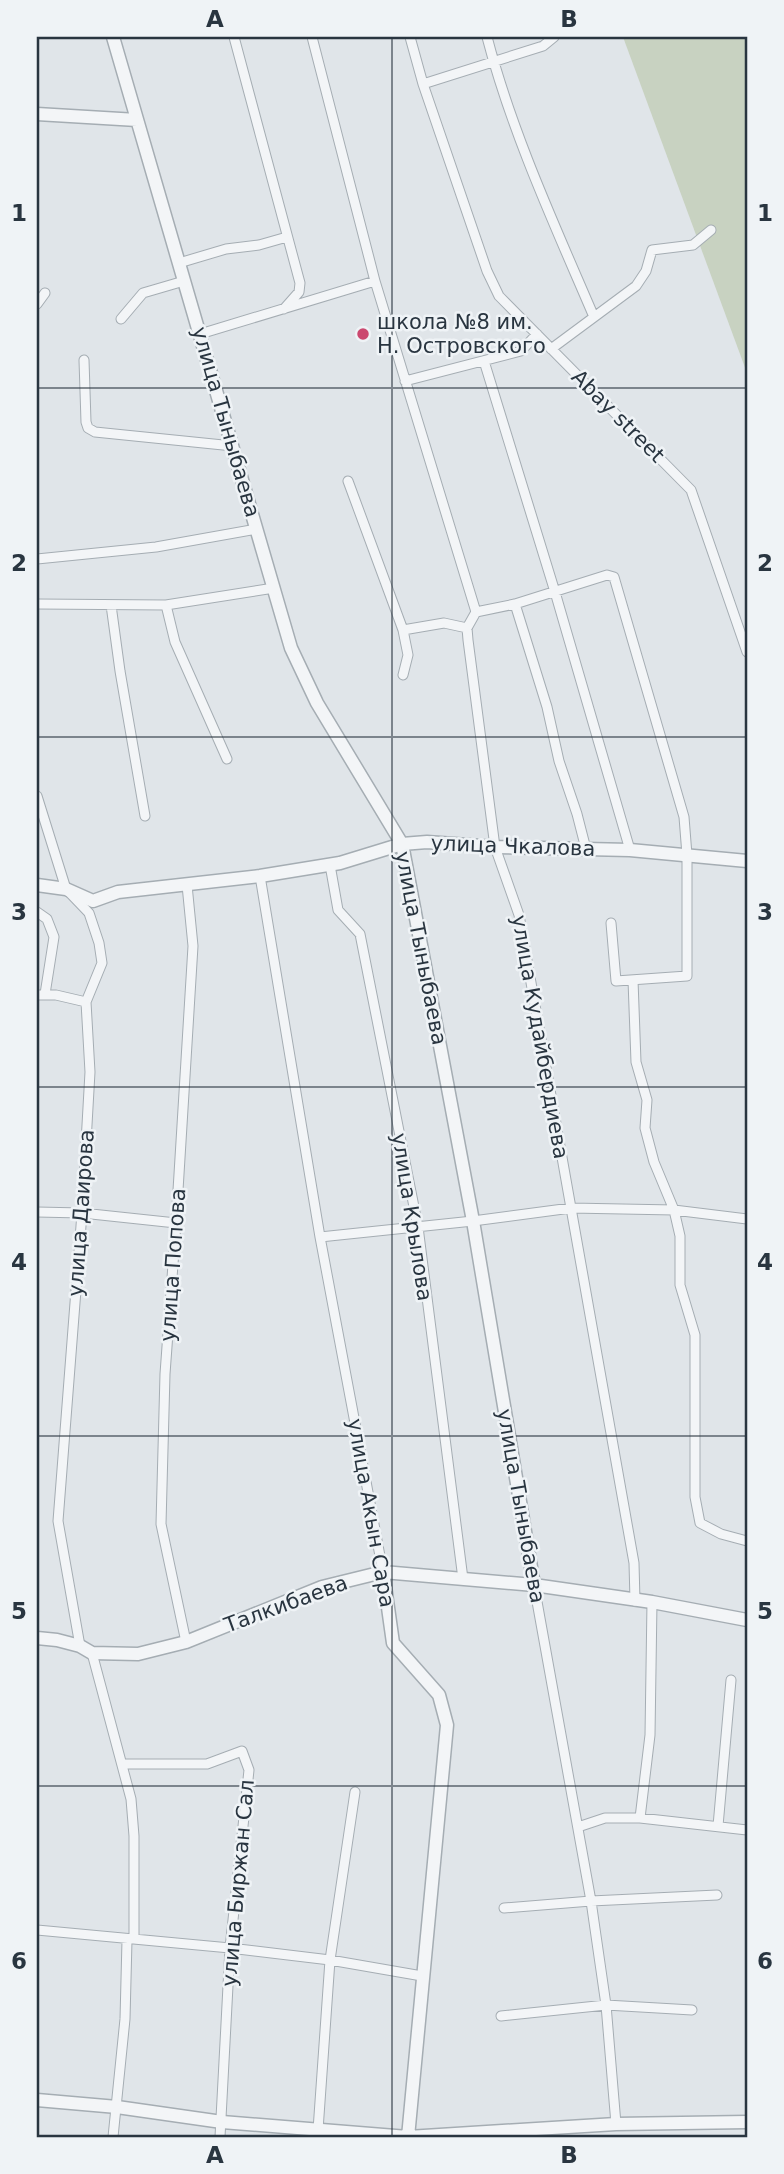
<svg xmlns="http://www.w3.org/2000/svg" width="784" height="2174" viewBox="0 0 784 2174" font-family="'DejaVu Sans',sans-serif">
	<rect width="100%" height="100%" fill="#e0e5e9"/>
	<path fill="#c8d2c1" d="M623,37H747V373Z"/>
	<g fill="none" stroke-linecap="round" stroke-linejoin="round">
		<defs>
			<path id="minor" d="M234,37L300,283L299,292L284,309
				M312,37L375,281L476,612L467,628L468,640L495,847L519,915L634,1563L635,1601
				M410,37L423,84L487,271L499,296L691,490L747,652
				M487,37C512,133 555,226 594,317
				M423,84L543,46L554,37
				M179,263L226,249L259,245L287,237
				M37,304L45,293
				M121,319L143,293L184,281
				M200,334L375,281
				M551,349L636,286L646,271L652,250L693,245L711,230
				M84,360L86,422L88,428L95,432L233,446
				M484,361L555,592L630,850
				M405,381L521,351L537,334
				M348,481L403,630L408,655L403,675
				M37,559L156,547L257,529
				M37,604L166,605L274,588
				M515,604L547,707L559,761L577,814L586,849
				M111,605L120,671L145,816
				M166,605L175,642L227,759
				M476,612L515,604L607,575L614,577L684,817L687,855V976L616,981L611,923
				M403,630L444,623L467,628
				M37,796L66,889L89,913L99,943L102,963L86,1002L90,1072L82,1213L58,1521L80,1646
				M330,865L338,910L360,934L418,1227L463,1579
				M260,876L320,1237L383,1572
				M37,912L47,919L54,937L45,994
				M633,980L636,1062L647,1100L645,1128L654,1162L674,1210L680,1236V1285L695,1335V1497L700,1523L721,1534L747,1541
				M37,995H56L86,1002
				M37,1212L82,1213L176,1223
				M320,1237L473,1221L571,1208L674,1210L747,1219
				M534,1585L591,1901L606,2005L616,2124
				M186,1642L161,1524L165,1374L176,1223L193,946L187,885
				M92,1653L131,1799L134,1836V1939
				M123,1764H207L242,1751L249,1770L230,1948L220,2137
				M640,1818L650,1735L652,1602
				M718,1826L731,1680
				M578,1827L605,1818H640L747,1830
				M504,1908L591,1901L717,1895
				M37,1930L230,1948L330,1960L422,1976
				M501,2016L606,2005L692,2010
				M318,2130L330,1960L355,1792
				M113,2137L125,2019L127,1940"/>
			<path id="tertiary" d="M113,37L291,648L317,703L402,844L473,1221L534,1585
				M37,114L137,120
				M37,885L66,889L93,901L118,892L260,876L340,863L402,844L427,842L495,847L630,850L747,861
				M383,1572L393,1643L439,1695L447,1725L408,2137
				M37,1638L57,1640L80,1646L92,1653L138,1654L186,1642L322,1587L383,1572L534,1585L652,1602L747,1620
				M37,2100L117,2107L222,2122L408,2137L616,2124L747,2122"/>
		</defs>
		<use href="#minor" stroke="#a5adb3" stroke-width="11"/>
		<use href="#tertiary" stroke="#a5adb3" stroke-width="15"/>
		<use href="#minor" stroke="#f3f5f7" stroke-width="9"/>
		<use href="#tertiary" stroke="#f3f5f7" stroke-width="12"/>
	</g>
	<path fill="none" stroke="#293540" stroke-width="2" stroke-opacity="0.55" d="M392,37V2137M37,388H747M37,737H747M37,1087H747M37,1436H747M37,1786H747"/>
	<circle fill="#cb486f" stroke="#eff3f6" stroke-width="2.5" cx="363" cy="334" r="7"/>
	<g text-anchor="middle" dominant-baseline="central" stroke-width="5" stroke-linejoin="round" paint-order="stroke">
		<g font-size="21" fill="#293540" stroke="#eff3f6" text-anchor="start">
			<text x="377" y="322">школа №8 им.<tspan x="377" dy="24">Н. Островского</tspan></text>
		</g>
		<g font-size="21" fill="#293540" stroke="#eff3f6">
			<text transform="translate(618 416) rotate(45)">Abay street</text>
			<text transform="translate(226 422) rotate(74)">улица Тыныбаева</text>
			<text transform="translate(513 846) rotate(2)">улица Чкалова</text>
			<text transform="translate(421 948) rotate(79)">улица Тыныбаева</text>
			<text transform="translate(540 1037) rotate(80)">улица Кудайбердиева</text>
			<text transform="translate(81 1213) rotate(-86)">улица Даирова</text>
			<text transform="translate(412 1217) rotate(81)">улица Крылова</text>
			<text transform="translate(173 1265) rotate(-86)">улица Попова</text>
			<text transform="translate(521 1506) rotate(80)">улица Тыныбаева</text>
			<text transform="translate(371 1513) rotate(80)">улица Акын Сара</text>
			<text transform="translate(286 1604) rotate(-20)">Талкибаева</text>
			<text transform="translate(238 1883) rotate(-85)">улица Биржан Сал</text>
		</g>
	</g>
	<rect width="784" height="2174" fill="none" stroke="#eff3f6" stroke-width="77"/>
	<rect x="38" y="38" width="708" height="2098" fill="none" stroke="#293540" stroke-width="2.5"/>
	<g font-size="23" text-anchor="middle" font-weight="bold" fill="#293540">
		<text x="215" y="27">A</text>
		<text x="569" y="27">B</text>
		<text x="19" y="221">1</text>
		<text x="765" y="221">1</text>
		<text x="19" y="571">2</text>
		<text x="765" y="571">2</text>
		<text x="19" y="920">3</text>
		<text x="765" y="920">3</text>
		<text x="19" y="1270">4</text>
		<text x="765" y="1270">4</text>
		<text x="19" y="1619">5</text>
		<text x="765" y="1619">5</text>
		<text x="19" y="1969">6</text>
		<text x="765" y="1969">6</text>
		<text x="215" y="2163">A</text>
		<text x="569" y="2163">B</text>
	</g>
</svg>
